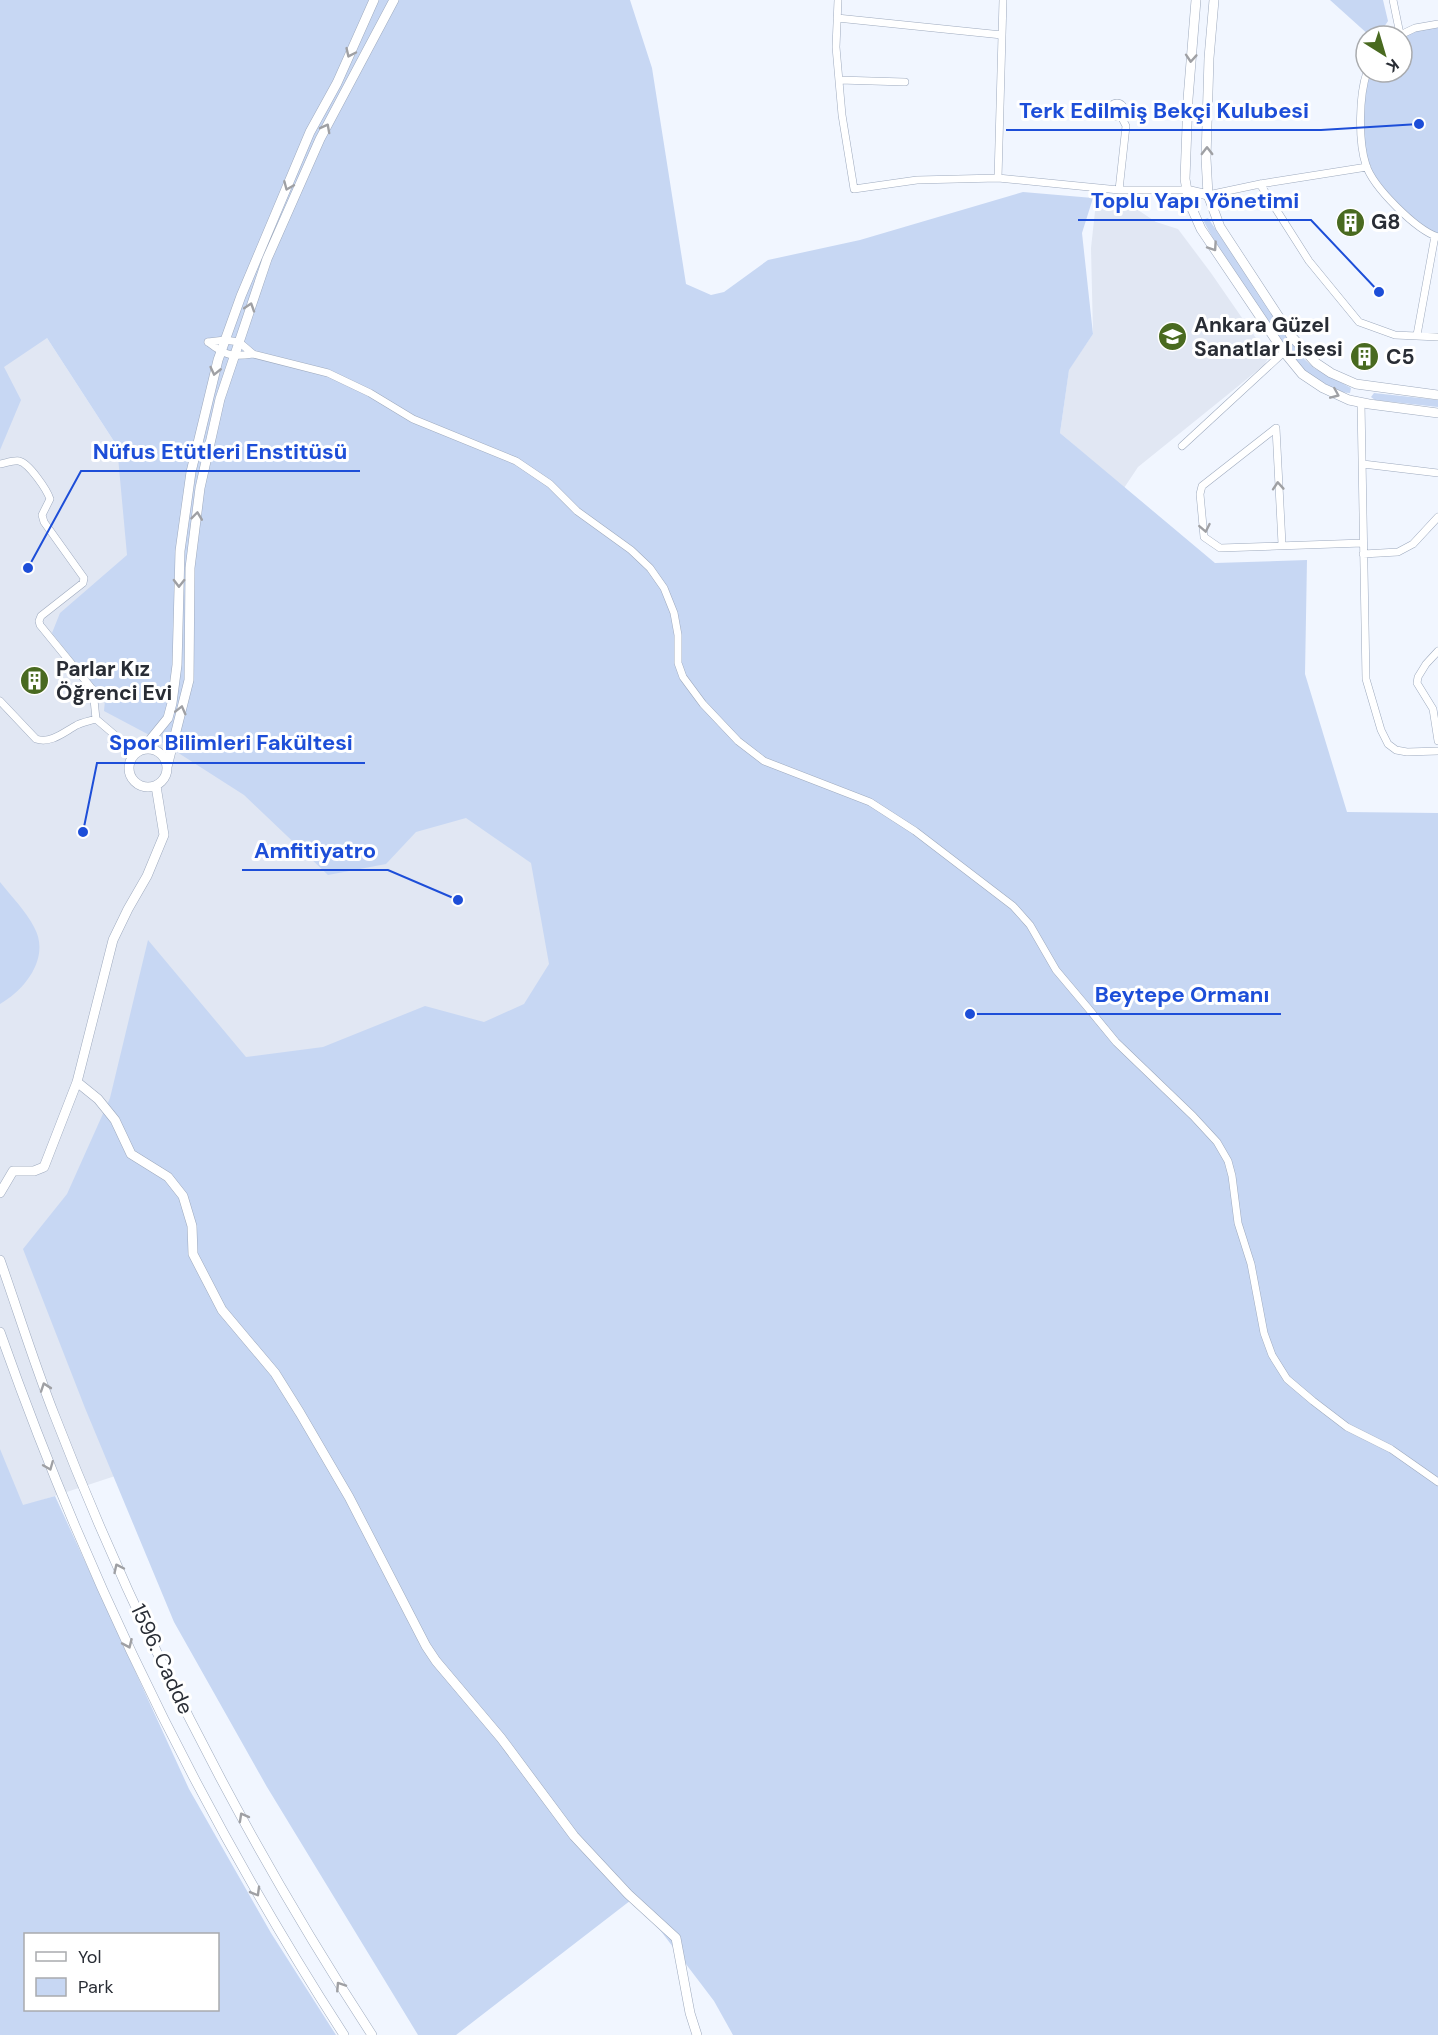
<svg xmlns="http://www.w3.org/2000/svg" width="1438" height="2035" viewBox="0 0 1438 2035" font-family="'DM Sans',sans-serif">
	<rect width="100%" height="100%" fill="#f1f6ff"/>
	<path fill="#e1e7f3" d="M1097,193L1130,197L1138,210L1156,222L1178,229L1211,273L1269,357L1264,365L1226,396L1138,467L1124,488L1060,433L1069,369L1093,334L1091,248Z
		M0,284L47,338L117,446L525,783L635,1155L209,1445L0,1514Z"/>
	<path fill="#c7d7f3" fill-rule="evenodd" d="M0,0H630L652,68L686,284L711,295L724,292L768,260L860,240L1023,192L1093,198L1082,233L1093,334L1069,370L1060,433L1215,563L1307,560L1305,674L1347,812L1438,813V2035H733L714,2001L635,1897L456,2035H418L267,1787L174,1622L85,1408L23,1249L67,1194L110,1098L148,940L246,1057L323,1047L425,1006L484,1022L524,1004L549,964L531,863L466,818L416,832L386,864L328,875L244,795L155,738L104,711L105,700L52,633L60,613L127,555L117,446L47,338L4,367L21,400L0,450Z
		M1330,0H1383L1388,21L1378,36H1370Z
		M1438,24V237L1406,217L1367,167L1362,108L1367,72H1402V36Z
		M1208,218L1301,356L1314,368L1351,388L1350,393C1333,393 1311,376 1298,365L1215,242L1204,222L1205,219Z
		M1374,393L1438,400V407L1375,400L1371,397Z
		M0,882C11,896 26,911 34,927C51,957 25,990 0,1004Z
		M0,1449L23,1505L55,1496L189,1789L271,1933L336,2035H0ZM26,1934H218V2010H26Z"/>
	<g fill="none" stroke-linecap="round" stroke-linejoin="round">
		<defs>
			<path id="street" d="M838,0L836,47L842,115L854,189L917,180L998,178
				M1003,0L998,178L1119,190H1186
				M1393,0L1400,34
				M837,18L1002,35
				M1398,36L1415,28L1438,24
				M1367,72C1359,95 1358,141 1366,165C1373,187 1416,230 1438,237
				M839,80L905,82
				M1110 110a7 7 0 1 1 14 0a7 7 0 1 1-14 0Z
				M1260,184L1309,261L1359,322L1395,335L1438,337
				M1119,190L1126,126L1121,116
				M1208,195L1260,184L1367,167
				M1417,335L1435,236
				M208,342L225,340L239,342L253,354L328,373L370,393L413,419L516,461L550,484L577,511L631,550L650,568L664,588L674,613L678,635V663L683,677L703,704L738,741L764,761L870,802L915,831L1013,906L1030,925L1056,970L1088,1008L1116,1042L1193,1116L1217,1142L1228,1161L1232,1176L1238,1223L1251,1264L1264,1333L1272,1355L1287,1379L1313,1401L1347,1427L1391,1449L1438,1482
				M208,342C226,356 232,357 253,354
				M1361,403L1366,679L1381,730L1388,744L1396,750L1407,752L1438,751
				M1182,446L1284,352
				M0,464C6,463 14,460 19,461C29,463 47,490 50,499L42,515L44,522L84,578L83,583L41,616L39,621L40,625L93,690L96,719L136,753
				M1363,464L1438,473
				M1282,544L1276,428L1202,486L1200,494L1204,537L1220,548L1363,543
				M1363,554L1398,552L1413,544L1438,517
				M1438,651L1426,664L1418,677L1417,683L1433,709L1438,741
				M0,701L36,739C51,744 64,732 77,725C83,722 90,721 96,719"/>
			<path id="secondary" d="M1196,0L1188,99L1185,179L1189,202L1201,229L1284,352L1302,374L1323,388L1349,400L1369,404L1438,413
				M1214,0L1209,58L1206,158L1208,195L1220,227L1292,337L1316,363L1331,373L1356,384L1438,395
				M1186,190L1208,195
				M129 768a19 19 0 1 1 38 0a19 19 0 1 1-38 0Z
				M142,750L168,718L172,703L177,665L180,551L191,472L218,360L241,296L310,132L337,83L374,0
				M167,767L189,680L190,568L200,488L220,399L267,259L320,139L394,0
				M77,1082L98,1099L115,1120L131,1154L168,1177L183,1196L192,1226L193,1254L222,1310L275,1373L300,1413L349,1497L426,1646L436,1661L501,1738L574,1836L628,1894L676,1938L690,2013L697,2035
				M0,1193L13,1171H34L44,1167L77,1082L113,940L128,909L147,876L164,835L156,786
				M0,1260C18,1311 34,1363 54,1414C138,1631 245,1840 372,2035
				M0,1332C87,1579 202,1815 344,2035"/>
		</defs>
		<use href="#street" stroke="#9eaabe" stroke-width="8"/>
		<use href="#secondary" stroke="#9eaabe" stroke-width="10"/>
		<use href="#street" stroke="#fff" stroke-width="7"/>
		<use href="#secondary" stroke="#fff" stroke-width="9"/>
	</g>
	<defs><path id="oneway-chevron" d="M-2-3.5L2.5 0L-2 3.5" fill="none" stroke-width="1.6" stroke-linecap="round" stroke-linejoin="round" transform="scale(1.5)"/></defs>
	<g stroke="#9fa0a4">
		<use href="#oneway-chevron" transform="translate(350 53) rotate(115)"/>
		<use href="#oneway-chevron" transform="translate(1191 58) rotate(94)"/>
		<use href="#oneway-chevron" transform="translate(326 128) rotate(-62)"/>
		<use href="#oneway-chevron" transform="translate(1207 151) rotate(-90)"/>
		<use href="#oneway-chevron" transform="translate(288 186) rotate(113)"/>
		<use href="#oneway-chevron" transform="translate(1213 247) rotate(56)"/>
		<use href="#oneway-chevron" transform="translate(250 307) rotate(-72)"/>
		<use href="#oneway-chevron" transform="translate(215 371) rotate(103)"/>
		<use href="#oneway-chevron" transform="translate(1335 394) rotate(23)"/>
		<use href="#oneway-chevron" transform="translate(1278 486) rotate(-94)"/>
		<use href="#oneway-chevron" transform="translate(197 516) rotate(-83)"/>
		<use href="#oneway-chevron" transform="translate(1205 528) rotate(79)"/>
		<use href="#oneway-chevron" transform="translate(179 583) rotate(91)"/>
		<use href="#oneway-chevron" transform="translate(181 710) rotate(-76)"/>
		<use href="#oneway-chevron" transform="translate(45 1387) rotate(-109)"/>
		<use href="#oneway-chevron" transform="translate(49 1466) rotate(68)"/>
		<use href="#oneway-chevron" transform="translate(118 1568) rotate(-115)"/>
		<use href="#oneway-chevron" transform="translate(128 1644) rotate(66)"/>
		<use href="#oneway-chevron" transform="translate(243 1817) rotate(-119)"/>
		<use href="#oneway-chevron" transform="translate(256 1892) rotate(60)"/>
		<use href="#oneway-chevron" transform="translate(340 1986) rotate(-123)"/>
	</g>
	<defs>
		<symbol id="building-disc" viewBox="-11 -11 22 22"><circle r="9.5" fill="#496a20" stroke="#fff"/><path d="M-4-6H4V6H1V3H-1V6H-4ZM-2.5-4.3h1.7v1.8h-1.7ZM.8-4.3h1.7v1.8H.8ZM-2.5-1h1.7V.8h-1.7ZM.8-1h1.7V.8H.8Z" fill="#fff"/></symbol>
		<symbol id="school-disc" viewBox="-11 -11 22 22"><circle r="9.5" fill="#496a20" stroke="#fff"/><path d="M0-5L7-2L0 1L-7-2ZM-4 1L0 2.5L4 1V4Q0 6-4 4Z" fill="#fff"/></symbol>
	</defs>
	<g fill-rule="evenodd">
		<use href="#building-disc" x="1334" y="206" width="33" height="33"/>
		<use href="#school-disc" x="1156" y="320" width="33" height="33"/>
		<use href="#building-disc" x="1348" y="340" width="33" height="33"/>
		<use href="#building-disc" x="18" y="664" width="33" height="33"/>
	</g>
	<g text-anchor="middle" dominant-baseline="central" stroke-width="6" stroke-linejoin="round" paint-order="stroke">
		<g font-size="21" font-weight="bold" fill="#292d35" stroke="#fff" text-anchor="start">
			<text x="1371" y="222">G8</text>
			<text x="1194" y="325">Ankara Güzel<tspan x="1194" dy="24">Sanatlar Lisesi</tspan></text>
			<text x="1386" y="357">C5</text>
			<text x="56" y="669">Parlar Kız<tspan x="56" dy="24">Öğrenci Evi</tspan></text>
		</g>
		<g font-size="21" fill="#292d35" stroke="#fff">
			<text transform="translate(162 1659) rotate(65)">1596. Cadde</text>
		</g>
	</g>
	<path fill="none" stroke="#1d4ed8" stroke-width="2" d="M1419 124L1321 130H1006M1379 292L1311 220H1078M28 568L81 471H360M83 832L97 763H365M458 900L388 870H242M970 1014L1082 1014H1281"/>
	<g fill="#1d4ed8" stroke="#fff" stroke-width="2">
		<circle cx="1419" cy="124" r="6"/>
		<circle cx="1379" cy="292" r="6"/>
		<circle cx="28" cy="568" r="6"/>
		<circle cx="83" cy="832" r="6"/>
		<circle cx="458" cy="900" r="6"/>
		<circle cx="970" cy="1014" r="6"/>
	</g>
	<g font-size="22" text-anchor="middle" font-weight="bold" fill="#1d4ed8" stroke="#fff" stroke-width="6" stroke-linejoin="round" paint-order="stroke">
		<text x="1164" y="118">Terk Edilmiş Bekçi Kulubesi</text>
		<text x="1195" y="208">Toplu Yapı Yönetimi</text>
		<text x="220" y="459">Nüfus Etütleri Enstitüsü</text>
		<text x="231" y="750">Spor Bilimleri Fakültesi</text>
		<text x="315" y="858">Amfitiyatro</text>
		<text x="1182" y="1002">Beytepe Ormanı</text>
	</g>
	<rect x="24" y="1933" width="195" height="78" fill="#ffffff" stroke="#a9abae" stroke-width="1.5"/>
	<rect x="36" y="1952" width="30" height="9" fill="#ffffff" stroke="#a9abae" stroke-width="1.5"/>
	<text x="78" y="1963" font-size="18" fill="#292d35">Yol</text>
	<rect x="36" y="1978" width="30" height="18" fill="#c7d7f3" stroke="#a9abae" stroke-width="1.5"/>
	<text x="78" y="1993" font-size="18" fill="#292d35">Park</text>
	<g transform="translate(1384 54) rotate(143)"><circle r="28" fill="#ffffff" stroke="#a9abae" stroke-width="1.5"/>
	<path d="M0-4.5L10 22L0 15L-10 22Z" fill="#496a20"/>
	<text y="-9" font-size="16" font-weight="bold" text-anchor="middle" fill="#292d35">K</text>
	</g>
</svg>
